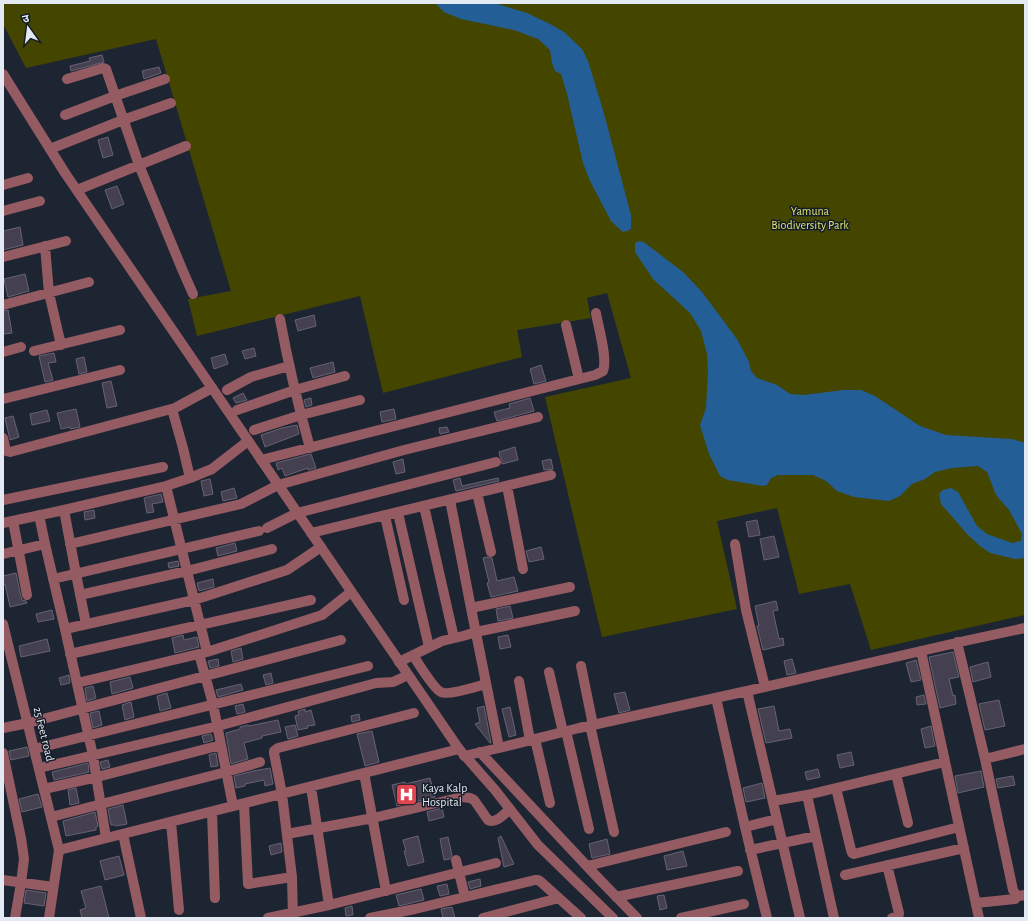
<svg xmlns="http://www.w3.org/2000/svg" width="1028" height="921" viewBox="0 0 1028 921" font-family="'Alegreya Sans','Noto Sans Devanagari',sans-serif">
	<rect width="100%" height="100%" fill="#1d2532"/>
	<path fill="#444600" d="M3,3H1025V615L871,650L850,584L799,594L777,508L717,521L737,609L602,637L545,397L631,378L607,293L587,298L591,318L517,330L522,357L383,393L360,296L197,336L188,299L231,291L156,39L26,68L3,24Z"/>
	<path fill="#235e97" d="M435,3H494L527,13L550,24L564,32L582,49L588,61L603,110L631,215V229L627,231L623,232L611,221L590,181L583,163L567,94L561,74L555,71L552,63L550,50L538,39L514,30L461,19L444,12Z
		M640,241L645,243L683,272L702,292L737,339L749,362L751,371L757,378L777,385L790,394L804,395L843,390H861L875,396L920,426L946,435L1012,439L1025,443V558L1015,559L990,553L980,546L967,534L941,504L939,494L943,490L951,488L958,492L977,526L987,534L1012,543L1021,541L1022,534L1009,510L996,495L987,472L978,466L952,468L935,472L925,479L912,484L900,496L889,501L854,497L837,491L826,481L813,475H778L771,478L767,485L763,486L728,480L720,476L709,454L700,425L706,408L708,372L707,354L701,331L690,313L653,279L635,252V243Z"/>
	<path fill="#454050" stroke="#676273" d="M102,55L104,62L71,71L70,66L90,61L89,58Z
		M159,67L161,73L144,79L142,71Z
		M108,137L113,155L103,158L98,140Z
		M117,186L124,204L112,209L105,190Z
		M20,227L23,245L3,250V231Z
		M25,274L29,291L8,297L4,279Z
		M8,310L12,333L4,334L3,329V311Z
		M314,315L316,326L298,331L295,320Z
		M254,348L256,356L245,359L242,351Z
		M54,353L56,362L48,363L53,380L45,382L39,356Z
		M225,354L228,364L214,369L211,358Z
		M84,357L87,372L79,374L76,359Z
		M333,362L335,372L313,378L310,368Z
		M541,365L546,381L534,384L530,369Z
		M111,381L117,406L107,408L102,383Z
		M243,393L247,400L236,403L233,398Z
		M311,398L312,405L306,407L304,400Z
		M530,398L534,411L497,421L494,412L510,408L509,404Z
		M76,409L80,427L70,429V427L61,429L57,413Z
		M394,409L396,419L382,422L380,412Z
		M47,410L50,421L32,425L30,414Z
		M13,416L19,437L10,440L5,418Z
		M297,425L299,434L265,447L261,435L282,428Z
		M447,427L449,432L440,434L439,428Z
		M515,447L518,460L502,464V460L500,457L499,452Z
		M310,454H311L316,468L308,470V468L285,476L282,468L278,470L276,463Z
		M403,459L405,472L396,474L393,462Z
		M551,459L553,469L544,470L542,461Z
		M460,478L462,486L498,478L499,481L456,491L453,480Z
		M210,479L213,494L204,496L201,481Z
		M234,488L237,498L223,501L221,492Z
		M161,494L163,502L152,504L154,512L147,513L144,498Z
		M94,510L95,518L85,520L84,512Z
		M757,520L760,535L749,537L746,522Z
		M774,536L779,557L764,560L760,539Z
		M235,543L237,551L218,556L216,548Z
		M541,547L544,559L529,562L526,551Z
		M487,557L492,558L497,581L514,577L518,591L491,597L487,583L489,582L483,558Z
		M178,561L179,566L169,568L168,563Z
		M16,573L21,597L22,600L26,601L27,603L10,607L5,584L3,585V576Z
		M213,579L214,587L199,591L197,583Z
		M776,601L778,610L773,611L779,639L783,638L784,645L763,650L757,626H759L755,606Z
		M510,606L513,618L498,621L496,609Z
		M52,610L54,619L38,622L36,614Z
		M183,635L184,640L197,637L199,647L175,653L172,638Z
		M508,635L511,647L500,649L498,637Z
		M47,639L50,651L21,657L19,646Z
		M241,648L243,659L233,662L231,651Z
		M953,652L959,677L949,679L953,696L955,695L956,704L940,708L929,657Z
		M218,659L219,666L210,668L208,661Z
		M792,659L796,673L787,675L784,661Z
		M916,660L921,680L911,682L906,663Z
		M988,662L991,677L973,682L970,667Z
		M271,673L273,683L266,685L263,675Z
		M69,675L70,683L61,685L59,678Z
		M130,677L133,688L112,694L110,682Z
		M241,684L243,690L218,697L216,690Z
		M93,686L96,698L87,701L85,688Z
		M625,692L630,710L619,713L614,694Z
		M167,693L171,708L160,711L157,696Z
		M924,695L926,704L917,705L916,697Z
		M999,700L1005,726L985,730L979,704Z
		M131,702L134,717L125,720L122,705Z
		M243,704L245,712L237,714L235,706Z
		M484,706L491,743H490L475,724L480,722L477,708Z
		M774,706L779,731L790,729L792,738L766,743L758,709Z
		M510,707L516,735L509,737L502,709Z
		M305,709V712L311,710L315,725L307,726L308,728L298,730L295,716L299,715L298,711Z
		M99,711L102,725L93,728L90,713Z
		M359,714L360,720L352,722L351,716Z
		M278,720L281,732L262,736V738L244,743L248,759L231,764L226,734V733L240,729V727L248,725L249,726Z
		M295,725L298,736L288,739L285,727Z
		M931,726L935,746L925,748L921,729Z
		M372,731L379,762L365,766L357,734Z
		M211,734L213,740L204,743L202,736Z
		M27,747L29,756L11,760L9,751Z
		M851,752L854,765L840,768L837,755Z
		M216,753L218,766L211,767L209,755Z
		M108,760L110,767L102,769L100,762Z
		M88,763L89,772L54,780L52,772Z
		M270,768L273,784L265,786L264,780L245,784V786L236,788L234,776L253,771Z
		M818,769L820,777L807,780L805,772Z
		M981,771L984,787L958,793L955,776Z
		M1013,776L1015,785L998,788L996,779Z
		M430,778L435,797L397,806L392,785L405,782V784Z
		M762,783L765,798L746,802L743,788Z
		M76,788L79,803L70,805L68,790Z
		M38,794L42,807L22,812L19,799Z
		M123,805L127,824L116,826L115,825H111L108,809Z
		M442,808L444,817L429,821L427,812Z
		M95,812L98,826L96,827V830L66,836L63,821Z
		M418,836L424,862L408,866L404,851H406L403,840Z
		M501,836L514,864L504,867L498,838Z
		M448,837L452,855L450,859L444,860L440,839Z
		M607,839L610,854L592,858L589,844Z
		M281,843L282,852L271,855L269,846Z
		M683,851L687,866L667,870L664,856Z
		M119,856L124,875L105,880L100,861Z
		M480,879L481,886L470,889L468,882Z
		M447,884L449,894L440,896L437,886Z
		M101,886L109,918H82L80,910L86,908L81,891Z
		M421,889L424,900L399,906L396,895Z
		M26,890L46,893L44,906L24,903Z
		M664,895L667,908L660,910L657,896Z
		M352,906L353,915L346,916L345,908Z
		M452,907L455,918H443L441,909Z"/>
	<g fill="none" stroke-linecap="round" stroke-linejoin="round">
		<path stroke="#955b63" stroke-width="10" d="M67,79L103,68L106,69L139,165L182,269L193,294
			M65,115L115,96L165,79
			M50,149L123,120L171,103
			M3,185L28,178
			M77,190L186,146
			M3,211L40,201
			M45,246L49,293L61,345
			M3,257L66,241
			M3,305L89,282
			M280,319C288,363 298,405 310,448
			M566,325L579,379
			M34,351L120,330
			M3,352L21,347
			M227,390L251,377L289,366
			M3,399L120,370
			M172,409L183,448L190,478
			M237,410L295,390L345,376
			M254,430L301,415L360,400
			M3,438L6,451L10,452L175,408L212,388
			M261,460L595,375L603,371C608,359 598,326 596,313
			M166,486L207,652
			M507,486L523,569
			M477,493L491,552
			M3,500L163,467
			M450,500L471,608
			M424,506L454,638
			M64,510L76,574L86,624
			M398,513L429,647
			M385,516L404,600
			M13,521L27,595
			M3,523L64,510L166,486L190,478L212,469L248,441
			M267,528L297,513L496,462
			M311,533L551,475
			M45,544L65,629L93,756L106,838
			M70,544L241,504L278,485L404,450L538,417
			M735,544L746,610L765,687
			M3,554L45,544L39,515
			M53,579L259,531
			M80,595L187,571L272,549
			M65,629L194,600L287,570L321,547
			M957,642L985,759L1013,890L1016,895L1019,896L1025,895
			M921,651L979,918
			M70,654L311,600
			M199,654L213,704L233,806
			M413,655C418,663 434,689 441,692C447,696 478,686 486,684
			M399,662L442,641L463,636L476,632L575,611
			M581,666L593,725
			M549,672L563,732
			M519,681L530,740
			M77,683L207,652L322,615L351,592
			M747,691L800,918
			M716,698L745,827L767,918
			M590,725L614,832
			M3,728L28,723L341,640
			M566,731L589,829
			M535,739L550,803
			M499,748L471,608L570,587
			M34,749L368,666
			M480,752L600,880L637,918
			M3,753L21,838L24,859L21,883L15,918
			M464,756L499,748L579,728L747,691L969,640L1025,628
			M985,759L1025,749
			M39,768L218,726L376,683L393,682L408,675
			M364,773L386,891
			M896,774L908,823
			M311,787L329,905
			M836,788L851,850L852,853L854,854L959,827
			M44,789L97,777L221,745
			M807,795L834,918
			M773,801L807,795L945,762
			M244,804L248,884L292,877
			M212,812L215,898
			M51,817L226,772L260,762
			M171,822L179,910
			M745,827L777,819
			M123,834L141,918
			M287,834L373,818L462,797L470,798L474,800L488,820C496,824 503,815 510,809
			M59,850L459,749
			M750,850L816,836
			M456,860L465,897
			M887,865L899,913C899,917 896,917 892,918
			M587,866L726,832
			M845,875L964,848
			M3,880L53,887
			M616,897L738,871
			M976,903L1015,899
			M268,918L329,905L496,863
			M293,918L292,877L282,794L274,753V751L278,748L414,713
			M370,918L415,909L535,880H538L541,882L581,918
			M483,918L559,898
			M681,918L744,904"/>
		<path stroke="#955b63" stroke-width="10" d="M3,74L65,173L459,749L495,790L538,845L613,918
			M3,624L59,850L49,918"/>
	</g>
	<defs>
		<symbol id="hospital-square" viewBox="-11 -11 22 22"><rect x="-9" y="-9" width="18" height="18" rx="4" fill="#e0444e" stroke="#141c28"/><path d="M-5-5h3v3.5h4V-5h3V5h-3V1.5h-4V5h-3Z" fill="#fff"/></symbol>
	</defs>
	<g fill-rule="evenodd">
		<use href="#hospital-square" x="394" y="782" width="25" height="25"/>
	</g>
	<g text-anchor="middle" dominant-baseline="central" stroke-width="3" stroke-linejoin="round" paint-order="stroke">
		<g font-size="12" fill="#dde36e" stroke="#141c28">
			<text x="810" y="211">Yamuna<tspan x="810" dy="14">Biodiversity Park</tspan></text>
		</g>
		<g font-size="12" fill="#e4eaf3" stroke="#141c28">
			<text transform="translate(44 734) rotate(76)">25 Feet road</text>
		</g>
		<g font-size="12" fill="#e4eaf3" stroke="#141c28" text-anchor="start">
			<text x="422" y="788">Kaya Kalp<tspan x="422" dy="14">Hospital</tspan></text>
		</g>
	</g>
	<rect width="1028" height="921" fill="none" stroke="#e4eaf3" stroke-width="8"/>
	<g transform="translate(28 28) rotate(346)" stroke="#141c28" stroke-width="3" paint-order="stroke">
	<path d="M0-3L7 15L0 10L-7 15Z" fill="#e4eaf3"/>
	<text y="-6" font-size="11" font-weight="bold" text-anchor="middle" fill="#e4eaf3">उ</text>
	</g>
</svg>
